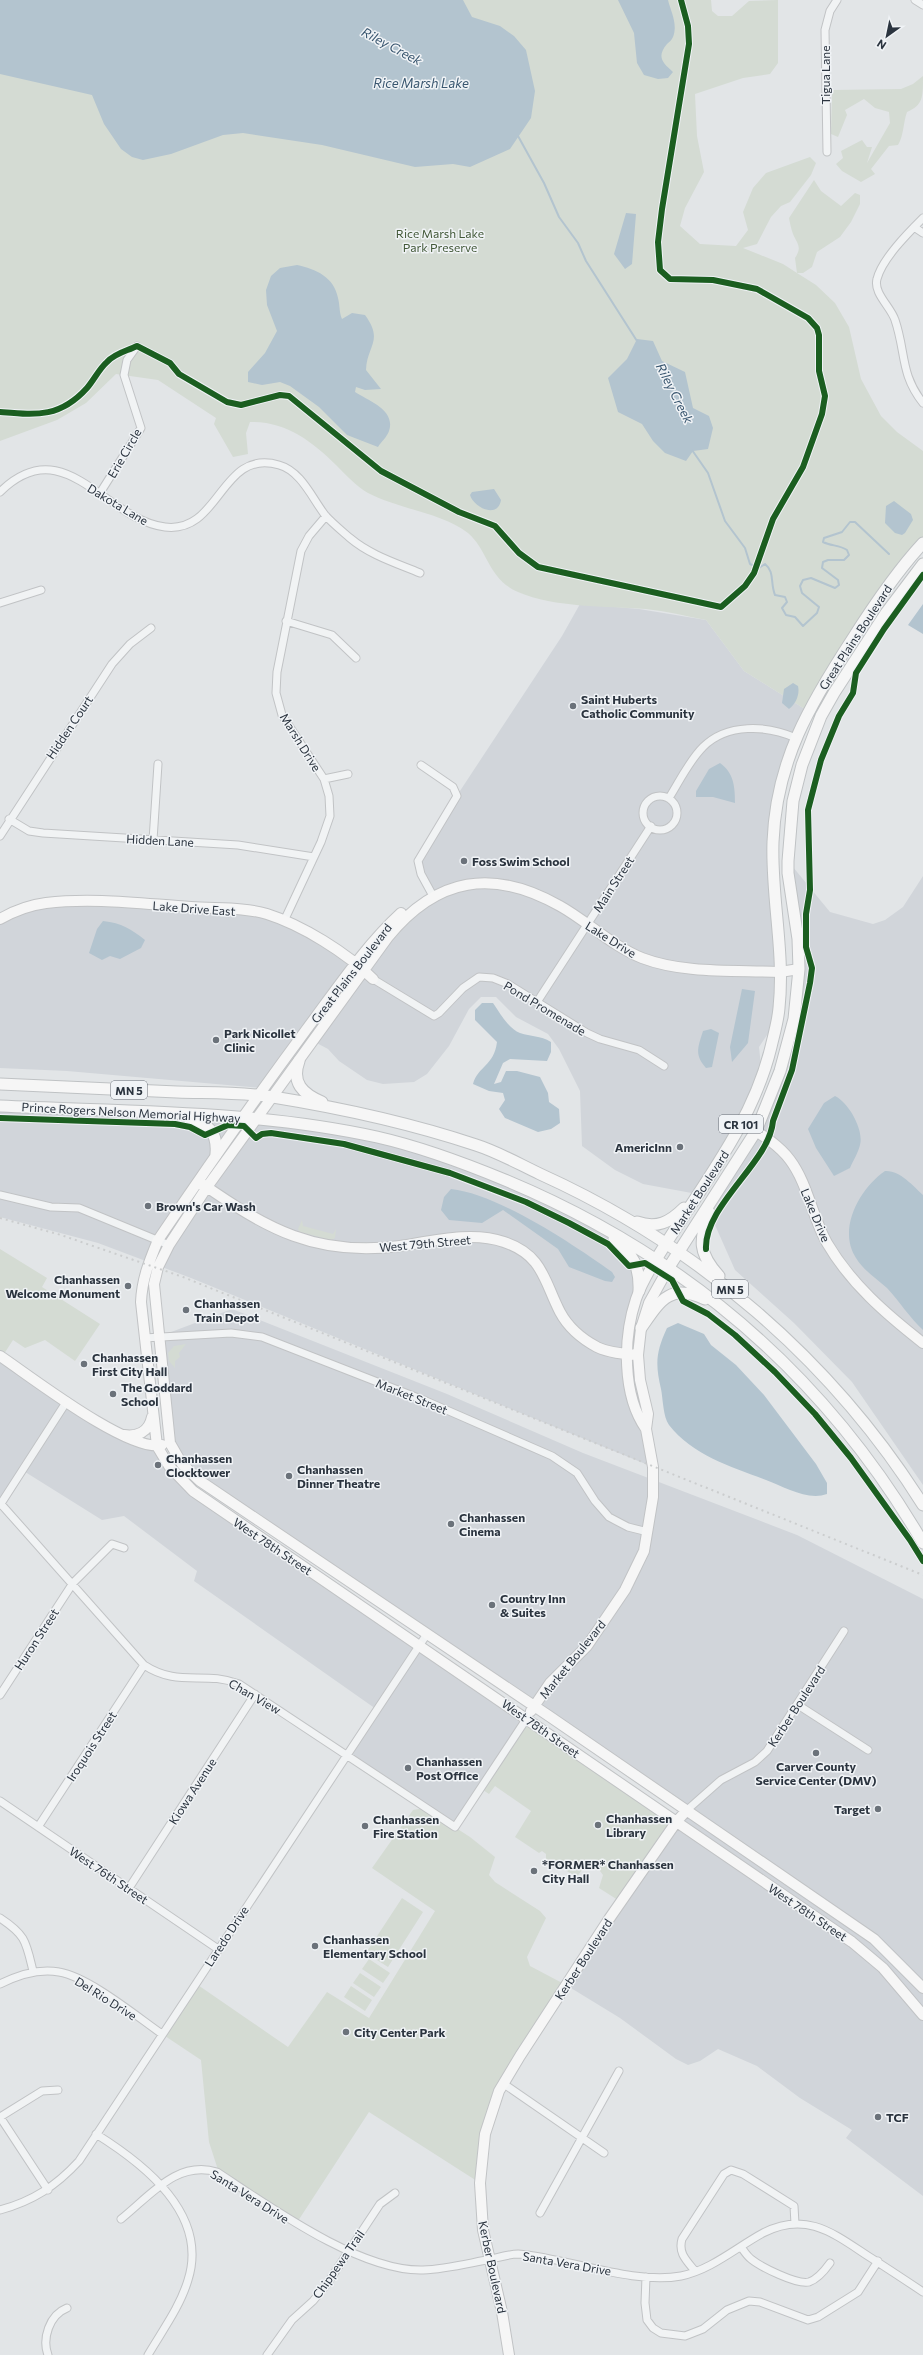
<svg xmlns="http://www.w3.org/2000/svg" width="923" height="2355" viewBox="0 0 923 2355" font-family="Commissioner,sans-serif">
	<rect width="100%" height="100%" fill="#e2e5e7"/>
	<path fill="#d1d5da" d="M580,604L639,609L706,620L744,671L808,711L778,799L777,1020L759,1047L762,1076L697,1194L643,1184L615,1170L582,1146L580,1091L559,1049L548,1034L516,1017L496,997H481L469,1009L449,1046L427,1074L414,1082L383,1084L367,1080L339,1061L328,1049L313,1041L395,928L433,896L421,874L420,858L456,797L562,636Z
		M788,861L830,912L873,924L885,920L903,907L923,876V1485L852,1382L794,1323L735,1270L707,1207L767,1106L796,996Z
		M78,901L261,913L292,924L356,964L262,1088L67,1071L0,1068V919L9,914Z
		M0,1106L257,1118L409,1146L572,1211L622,1246L639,1291L635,1303L629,1375L653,1467L191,1278L98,1243L0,1217Z
		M232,1309L447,1394L583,1453L797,1535L923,1599V2196L846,2138L852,2130L800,2098L757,2066L718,2049L700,2061L688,2065L676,2059L620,2018L566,1985L687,1810L184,1467L170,1443L158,1337Z
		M0,1357L67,1401L153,1446L176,1474L527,1718L455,1827L346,1755L376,1709L194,1581L197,1571L124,1516L102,1520L22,1470L0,1504Z"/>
	<path fill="#d4dbd3" d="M0,0H711L712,11L718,16H732L749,1L778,0V63L770,74L743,78L695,94L697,136L704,172L685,208L680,226L700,244L736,246L748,230L743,212L753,188L766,173L810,157L816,163L811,175L790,202L781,206L771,217L757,244L743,248L783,264L797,273L795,258C802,247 798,245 793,234C791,229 790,223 789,218L814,180L821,191L841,206L855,193L860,195V204L851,222L840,237L817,252L812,267L803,273H797L816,285L835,303L849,327L861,379L881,416L897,432L923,451V543L808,711L744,671L706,620C686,616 666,611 646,609C606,606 555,608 518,592C488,579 488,550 468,533C443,513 398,509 368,493C356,486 345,474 336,465C312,441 285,421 250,422L246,433L248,454L233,457L214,424L216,418L158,380L116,374L86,403L57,420L0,441Z
		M923,76C923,98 923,105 907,112C903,123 904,135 898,145L889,146L871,169L875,174L861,182L842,171L836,164L843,158L841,151L862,140L867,147H872L867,163L890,123L889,112L875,108L864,99L845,110L847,115L838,137L831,134L832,90L901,89L913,84Z
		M302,1220L303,1226L333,1234L336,1229L335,1238L331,1240L300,1232L298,1229Z
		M0,1249L47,1278L42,1287L100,1324L75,1361L45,1340L25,1348L13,1340L2,1357L0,1356Z
		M186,1344L179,1353L180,1357L175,1361V1368L169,1361L168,1353L174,1346Z
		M527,1718L677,1821L621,1902L599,1888L603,1875L597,1867C587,1863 582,1869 577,1877L546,1859V1854L542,1851L539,1853L515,1837L531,1811L495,1786L489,1794L480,1788Z
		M425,1808L470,1837L495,1857L489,1875L495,1882L540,1911L546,1918L527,1957L530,1966L566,1985L504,2084L485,2134L480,2183L369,2112L296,2224L219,2173L209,2142L201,2060L162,2034L195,1983L288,2047L327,1992L369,2018L435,1911L372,1868L413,1810Z
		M402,1898L423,1912L388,1967L366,1953Z
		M369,1959L390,1973L383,1983L362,1969Z
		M360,1973L381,1987L374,1997L353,1983Z
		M351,1986L372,2000L365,2011L344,1997Z"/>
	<path fill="#b3c4cf" d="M0,0H463L472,17L500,26L514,36L526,50L535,91L531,118L510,149L470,167L453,164L415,167L322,145L243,133L223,135L171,154L143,160L132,157L121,149L104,124L92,95L0,74Z
		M618,0H668C671,12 678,24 673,37C672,40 669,42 667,44C656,57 663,63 673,72L668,78L658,79L644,75L637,63L634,33Z
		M626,213L636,214L632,264L625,269L614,254Z
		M297,265C316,269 334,277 338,298C340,305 339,312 342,319L352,313L365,315C384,341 367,345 366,370L381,389L365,390L356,387L355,392C369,401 396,410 389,431C387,437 381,442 378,447L347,435L319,407L290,386L280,382L262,385L248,382V372L265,353L277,331L267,305L266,290L271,276L280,268Z
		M637,339L653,341L662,361L685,372L693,408L709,416L713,428L708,449L693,451L686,461L665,453L653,441L642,424L618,412L608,378L627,359Z
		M494,489L501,500C498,519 474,508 470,495L472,492Z
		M894,501L911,514L913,520L905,533L902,535L895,533L885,523L886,506Z
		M923,604V634L908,625Z
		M793,683L798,686C800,694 796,704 789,709L782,703L784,689Z
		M720,763C734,773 735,787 735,803L713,797H696V791L709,769Z
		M103,921C122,923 131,929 145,940L141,948L120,959L110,956L102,960L89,953L97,929Z
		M742,989L755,991L748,1043L732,1062L730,1047Z
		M482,1003H493C500,1013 508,1028 520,1033C531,1037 540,1035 551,1042V1052L547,1061L510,1059L503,1063L494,1084L501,1082L506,1071H517L540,1077L548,1093L549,1102L559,1109L560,1123L551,1129L538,1132L505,1118L499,1109L505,1100L503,1093L489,1091L473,1084C478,1066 494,1066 497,1042L475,1020V1010Z
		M711,1029L719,1033L712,1067L706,1068C694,1055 698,1047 703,1031Z
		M835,1096C849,1103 864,1130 860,1145C858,1153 853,1161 850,1168L834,1176L816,1148L808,1129L824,1103Z
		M885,1171C900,1170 913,1186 923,1195V1330C910,1318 899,1301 887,1288C877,1279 863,1270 856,1258C837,1229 860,1188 885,1171Z
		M451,1189C498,1194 573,1244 612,1272L615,1277L612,1282L605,1281L569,1267L558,1249L503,1210L482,1223L449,1220L441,1210L444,1197Z
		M678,1323L704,1334L711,1345L736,1365L764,1395L816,1464L827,1483V1494C808,1501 784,1487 766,1480C732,1467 692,1455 669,1425C663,1417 663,1399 661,1389C655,1363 656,1352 667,1328Z"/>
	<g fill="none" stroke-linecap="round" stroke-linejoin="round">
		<path stroke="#b3c4cf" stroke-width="2" d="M518,136L544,183L559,217L578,243L586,261L637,341
			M692,450L708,473L725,521L745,548L750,564L759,568L765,564C775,572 770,583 775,595L785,597L787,602L782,608L786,615L795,617L803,626L817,613L819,607L802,593L800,586L803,580L811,578L835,588L839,585L838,580L822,568L823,562L828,560H844L849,555L847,550C840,545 831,546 823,542L824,538L842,532L850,522H855L889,554"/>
		<defs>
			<path id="street" d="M915,0L923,5
				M827,152L825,30L830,11L837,0
				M923,218C908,233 882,259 877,279C873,293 891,307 895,320C906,352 900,374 923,403
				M914,227L923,233
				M0,492C64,429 104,519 165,527C221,534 220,448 279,465C301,471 312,498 325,515C332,523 342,531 350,538C370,555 396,563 420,573
				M100,493L141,428L124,375L127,360L137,346
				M0,603L41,590
				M286,621L332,635L356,658
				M421,765L453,787L457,796L418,861L421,874L433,896
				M324,779L348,774
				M643 813a17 17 0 1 1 34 0a17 17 0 1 1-34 0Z
				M669,798C679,782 689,761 703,747C727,723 767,725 796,738
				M9,819L29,831L43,833L238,845L314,857
				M0,836L112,664L130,644L151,628
				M153,840L158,764
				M284,921L321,842L330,816L329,796L324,779L282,715L276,693L277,672L301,551L309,536L326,516
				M373,979L434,1016L439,1013L463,988L479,977L493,978L508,984L587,1033L600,1039L639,1050L664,1066
				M537,1002L651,826
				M0,1195L51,1207L79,1208L169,1245
				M144,1338L231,1333L262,1337L426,1401L552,1456L577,1473L595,1501L609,1517L628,1527L648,1532
				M1,1504L144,1665C179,1688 204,1670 239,1684L455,1827L527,1718
				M0,1505L67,1401
				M0,1695L73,1583L112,1544L124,1548
				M798,1705L868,1750
				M0,1801L218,1949
				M687,1810L721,1780L755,1762L767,1751L844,1631
				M38,1827L144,1665
				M129,1888L255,1694
				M0,1918C26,1935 26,1942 33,1971
				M0,1984C18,1975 38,1968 59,1972C89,1977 136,2016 162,2034
				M504,2084L604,2153
				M0,2117L48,2190
				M0,2117L42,2091L58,2090
				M96,2134C144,2164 209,2214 188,2280C180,2307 162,2331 148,2355
				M0,2210C33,2201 56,2186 79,2161L427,1634
				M540,2213L619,2071
				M121,2219C151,2195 177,2160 217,2172C269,2206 360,2272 423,2270C447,2269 469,2263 492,2259C500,2257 510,2254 518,2254C568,2258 633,2285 681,2276C711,2270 737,2247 763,2233C806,2211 833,2233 868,2256C887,2268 905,2280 923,2292
				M741,2247C744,2251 747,2256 751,2259C761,2267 797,2285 809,2282C818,2279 825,2270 830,2263
				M695,2271C686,2260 678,2253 682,2239L724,2174L731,2170L743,2174L794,2206L795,2224
				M646,2277L645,2303L647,2320L653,2328L661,2333L685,2336L703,2329L727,2310L749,2301L760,2302L808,2320L818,2317L858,2292L878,2261
				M48,2355C42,2339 49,2315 67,2308
				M267,2355L292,2320L313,2301L327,2284L380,2204L395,2193"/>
			<path id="secondary" d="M401,913C365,946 336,990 306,1030C255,1099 206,1169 158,1240C149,1262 142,1279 141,1302L157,1446L169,1466L193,1491L852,1942L883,1968L923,2015
				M0,919C14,911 30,905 46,903C93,897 144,904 191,907C216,909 244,907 267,914C302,925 347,953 373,979
				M799,969L780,972C735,970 684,974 642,958C612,946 587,921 560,906C493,868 437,877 388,937L207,1187L169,1245L158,1267L154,1284L170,1443L182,1464L200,1481L549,1716L874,1939L923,1988
				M742,1122C759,1133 778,1144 790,1160C808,1184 812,1217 827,1243C851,1284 886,1314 923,1343
				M201,1183C267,1229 316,1257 400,1246C433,1241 472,1231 504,1242C543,1255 544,1281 560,1312C568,1327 582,1339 597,1347C609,1353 625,1354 638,1355
				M0,1356C30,1376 129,1453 162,1445
				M646,1429C622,1395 623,1338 636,1299C641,1285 649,1271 657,1258
				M124,1435C137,1437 149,1432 152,1417
				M531,1711L550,1683L587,1646L625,1590L644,1551L653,1497V1467L646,1429L648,1414L640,1380L638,1355L641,1328L649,1303L669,1267
				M509,2355L502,2312L483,2230L480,2183L485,2134L499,2091L520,2056L609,1919L677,1821L687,1810"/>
			<path id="primary" d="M299,1061C291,1083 303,1094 322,1102
				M0,1084C59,1087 118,1089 177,1092C209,1093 241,1092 273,1097C341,1108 410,1123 476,1145C498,1152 519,1164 540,1174C697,1245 831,1359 923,1505
				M0,1106C126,1112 254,1110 377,1137C421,1147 464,1163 505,1180C685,1255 825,1375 923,1543
				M188,1117C208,1124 218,1132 216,1154
				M709,1212C699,1240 698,1253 719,1276
				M637,1222C657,1229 670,1222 684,1208
				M614,1239C633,1254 640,1266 639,1291
				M657,1258C698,1190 752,1126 771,1047C774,1034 778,1021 779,1008C785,952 771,897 773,842C776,761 810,704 853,638C874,605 896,572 923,543
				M669,1267L756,1131L780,1071L794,1019L799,969L798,939L788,873V861L793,801L802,765L821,716L834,693L886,613L923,564
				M641,1328C660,1301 669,1283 705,1299"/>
		</defs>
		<use href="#street" stroke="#c1c3c5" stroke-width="9"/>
		<use href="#secondary" stroke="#c1c3c5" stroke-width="12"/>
		<use href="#primary" stroke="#bfc2c4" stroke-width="13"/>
		<use href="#street" stroke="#f1f3f4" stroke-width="7"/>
		<use href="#secondary" stroke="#f6f6f6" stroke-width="10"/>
		<use href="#primary" stroke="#f6f6f6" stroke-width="11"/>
		<path stroke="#cbcdce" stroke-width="2" stroke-dasharray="2 4" stroke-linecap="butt" d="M0,1218L61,1235L183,1277L923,1575"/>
		<defs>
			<path id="cycleway" d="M0,412C36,415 60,418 87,388C94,380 99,369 107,362C115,353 127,351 137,346L170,363L179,374L227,402L241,405L280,395L289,396L381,471L459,512L495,526L519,553L538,567L721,607L745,586L754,573L773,519L803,467L822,414L825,396L819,371V335L817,328L808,318L757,289L713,280L670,279L660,270L658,242L662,209L689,44L688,26L681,0
				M0,1118L175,1124L190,1127L205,1135L228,1125L244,1126L256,1138L262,1134L271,1133L344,1144L450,1173L526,1202L569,1223L608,1244L629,1266L645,1263L672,1280L683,1301L708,1314L735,1335L775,1372L815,1414L851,1458L910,1540L923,1561
				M706,1249C704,1205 770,1162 773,1121L792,1070L810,983L812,968L806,947V914L810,890L808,810L821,760L839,716L853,693L856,673L884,629L923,575"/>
		</defs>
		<use href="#cycleway" stroke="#f0f3f6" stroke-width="8"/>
		<use href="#cycleway" stroke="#1b5e20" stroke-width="6"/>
	</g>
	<g fill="#6b727a" stroke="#f0f3f6" stroke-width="1.5">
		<circle cx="573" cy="706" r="4"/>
		<circle cx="464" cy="861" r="4"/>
		<circle cx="216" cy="1040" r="4"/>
		<circle cx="680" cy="1147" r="4"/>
		<circle cx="148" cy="1206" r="4"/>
		<circle cx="128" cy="1286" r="4"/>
		<circle cx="186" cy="1310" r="4"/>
		<circle cx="84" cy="1364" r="4"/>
		<circle cx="113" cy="1394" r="4"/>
		<circle cx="158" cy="1465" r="4"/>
		<circle cx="289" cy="1476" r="4"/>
		<circle cx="451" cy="1524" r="4"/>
		<circle cx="492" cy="1605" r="4"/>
		<circle cx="816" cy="1753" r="4"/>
		<circle cx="408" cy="1768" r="4"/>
		<circle cx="878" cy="1809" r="4"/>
		<circle cx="598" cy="1825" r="4"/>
		<circle cx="365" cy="1826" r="4"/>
		<circle cx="534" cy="1871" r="4"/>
		<circle cx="315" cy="1946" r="4"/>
		<circle cx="346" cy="2032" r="4"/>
		<circle cx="878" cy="2117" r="4"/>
	</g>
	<g text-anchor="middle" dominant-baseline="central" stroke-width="3" stroke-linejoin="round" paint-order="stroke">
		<g fill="#f0f3f6" stroke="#666d76" stroke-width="1">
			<rect x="111" y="1081" width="36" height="18" rx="3"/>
			<rect x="719" y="1115" width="44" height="18" rx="3"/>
			<rect x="712" y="1280" width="36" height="18" rx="3"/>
		</g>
		<g font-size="11" font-weight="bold" fill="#2b343f">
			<text x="129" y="1090">MN 5</text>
			<text x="741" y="1124">CR 101</text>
			<text x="730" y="1289">MN 5</text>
		</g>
		<g font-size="12" fill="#2b343f" stroke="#f0f3f6">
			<text transform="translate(825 75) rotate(-90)">Tigua Lane</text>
			<text transform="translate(124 453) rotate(-60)">Erie Circle</text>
			<text transform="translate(118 504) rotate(31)">Dakota Lane</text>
			<text transform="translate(855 637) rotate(-57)">Great Plains Boulevard</text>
			<text transform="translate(69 727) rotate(-56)">Hidden Court</text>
			<text transform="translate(301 742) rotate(58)">Marsh Drive</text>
			<text transform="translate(160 840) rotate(3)">Hidden Lane</text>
			<text transform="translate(613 884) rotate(-57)">Main Street</text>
			<text transform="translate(194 908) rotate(4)">Lake Drive East</text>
			<text transform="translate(611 939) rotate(32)">Lake Drive</text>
			<text transform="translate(351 973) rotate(-52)">Great Plains Boulevard</text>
			<text transform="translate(545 1008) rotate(31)">Pond Promenade</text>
			<text transform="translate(131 1112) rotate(3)">Prince Rogers Nelson Memorial Highway</text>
			<text transform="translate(699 1192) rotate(-57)">Market Boulevard</text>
			<text transform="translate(816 1215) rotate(67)">Lake Drive</text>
			<text transform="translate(425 1243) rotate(-5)">West 79th Street</text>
			<text transform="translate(412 1396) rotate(22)">Market Street</text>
			<text transform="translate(273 1546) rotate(34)">West 78th Street</text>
			<text transform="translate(36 1639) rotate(-57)">Huron Street</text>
			<text transform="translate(572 1659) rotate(-51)">Market Boulevard</text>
			<text transform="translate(255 1696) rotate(30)">Chan View</text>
			<text transform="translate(796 1706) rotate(-57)">Kerber Boulevard</text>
			<text transform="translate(541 1728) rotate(35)">West 78th Street</text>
			<text transform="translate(91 1746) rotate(-57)">Iroquois Street</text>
			<text transform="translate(192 1791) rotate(-57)">Kiowa Avenue</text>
			<text transform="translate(109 1875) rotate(34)">West 76th Street</text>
			<text transform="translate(808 1912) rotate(34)">West 78th Street</text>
			<text transform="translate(226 1936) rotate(-57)">Laredo Drive</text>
			<text transform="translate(583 1959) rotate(-57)">Kerber Boulevard</text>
			<text transform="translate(106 1998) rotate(32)">Del Rio Drive</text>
			<text transform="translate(250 2196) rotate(32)">Santa Vera Drive</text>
			<text transform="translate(567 2263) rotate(10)">Santa Vera Drive</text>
			<text transform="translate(338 2264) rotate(-55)">Chippewa Trail</text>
			<text transform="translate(493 2267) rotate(78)">Kerber Boulevard</text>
		</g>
		<g font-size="12" fill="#435939" stroke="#f0f3f6">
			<text x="440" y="233">Rice Marsh Lake<tspan x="440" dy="14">Park Preserve</tspan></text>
		</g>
		<g font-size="12" font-weight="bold" fill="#2b343f" stroke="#f0f3f6" text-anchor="start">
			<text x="581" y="699">Saint Huberts<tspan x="581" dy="14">Catholic Community</tspan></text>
			<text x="472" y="861">Foss Swim School</text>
			<text x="224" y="1033">Park Nicollet<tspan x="224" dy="14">Clinic</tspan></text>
			<text x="672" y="1147" text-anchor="end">AmericInn</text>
			<text x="156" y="1206">Brown's Car Wash</text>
			<text x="120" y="1279" text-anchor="end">Chanhassen<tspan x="120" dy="14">Welcome Monument</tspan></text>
			<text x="194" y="1303">Chanhassen<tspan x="194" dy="14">Train Depot</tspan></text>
			<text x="92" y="1357">Chanhassen<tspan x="92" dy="14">First City Hall</tspan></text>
			<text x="121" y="1387">The Goddard<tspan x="121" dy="14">School</tspan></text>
			<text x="166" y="1458">Chanhassen<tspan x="166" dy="14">Clocktower</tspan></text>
			<text x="297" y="1469">Chanhassen<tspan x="297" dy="14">Dinner Theatre</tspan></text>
			<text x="459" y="1517">Chanhassen<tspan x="459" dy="14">Cinema</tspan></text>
			<text x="500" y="1598">Country Inn<tspan x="500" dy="14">&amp; Suites</tspan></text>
			<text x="416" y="1761">Chanhassen<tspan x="416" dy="14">Post Office</tspan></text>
			<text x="816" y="1766" text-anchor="middle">Carver County<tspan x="816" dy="14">Service Center (DMV)</tspan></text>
			<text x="870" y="1809" text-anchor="end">Target</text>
			<text x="606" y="1818">Chanhassen<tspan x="606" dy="14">Library</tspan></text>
			<text x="373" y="1819">Chanhassen<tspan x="373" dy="14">Fire Station</tspan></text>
			<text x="542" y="1864">*FORMER* Chanhassen<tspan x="542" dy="14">City Hall</tspan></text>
			<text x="323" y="1939">Chanhassen<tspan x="323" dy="14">Elementary School</tspan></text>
			<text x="354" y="2032">City Center Park</text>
			<text x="886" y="2117">TCF</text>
		</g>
		<g font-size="13" font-style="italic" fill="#39566f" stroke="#f0f3f6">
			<text transform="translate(392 46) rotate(28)">Riley Creek</text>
			<text x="421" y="83">Rice Marsh Lake</text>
			<text transform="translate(675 393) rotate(63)">Riley Creek</text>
		</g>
	</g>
	<g transform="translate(887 36) rotate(213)" stroke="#f0f3f6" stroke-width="3" paint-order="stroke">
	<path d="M0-3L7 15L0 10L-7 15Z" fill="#2b343f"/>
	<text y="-6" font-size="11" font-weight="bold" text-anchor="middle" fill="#2b343f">N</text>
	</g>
</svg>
